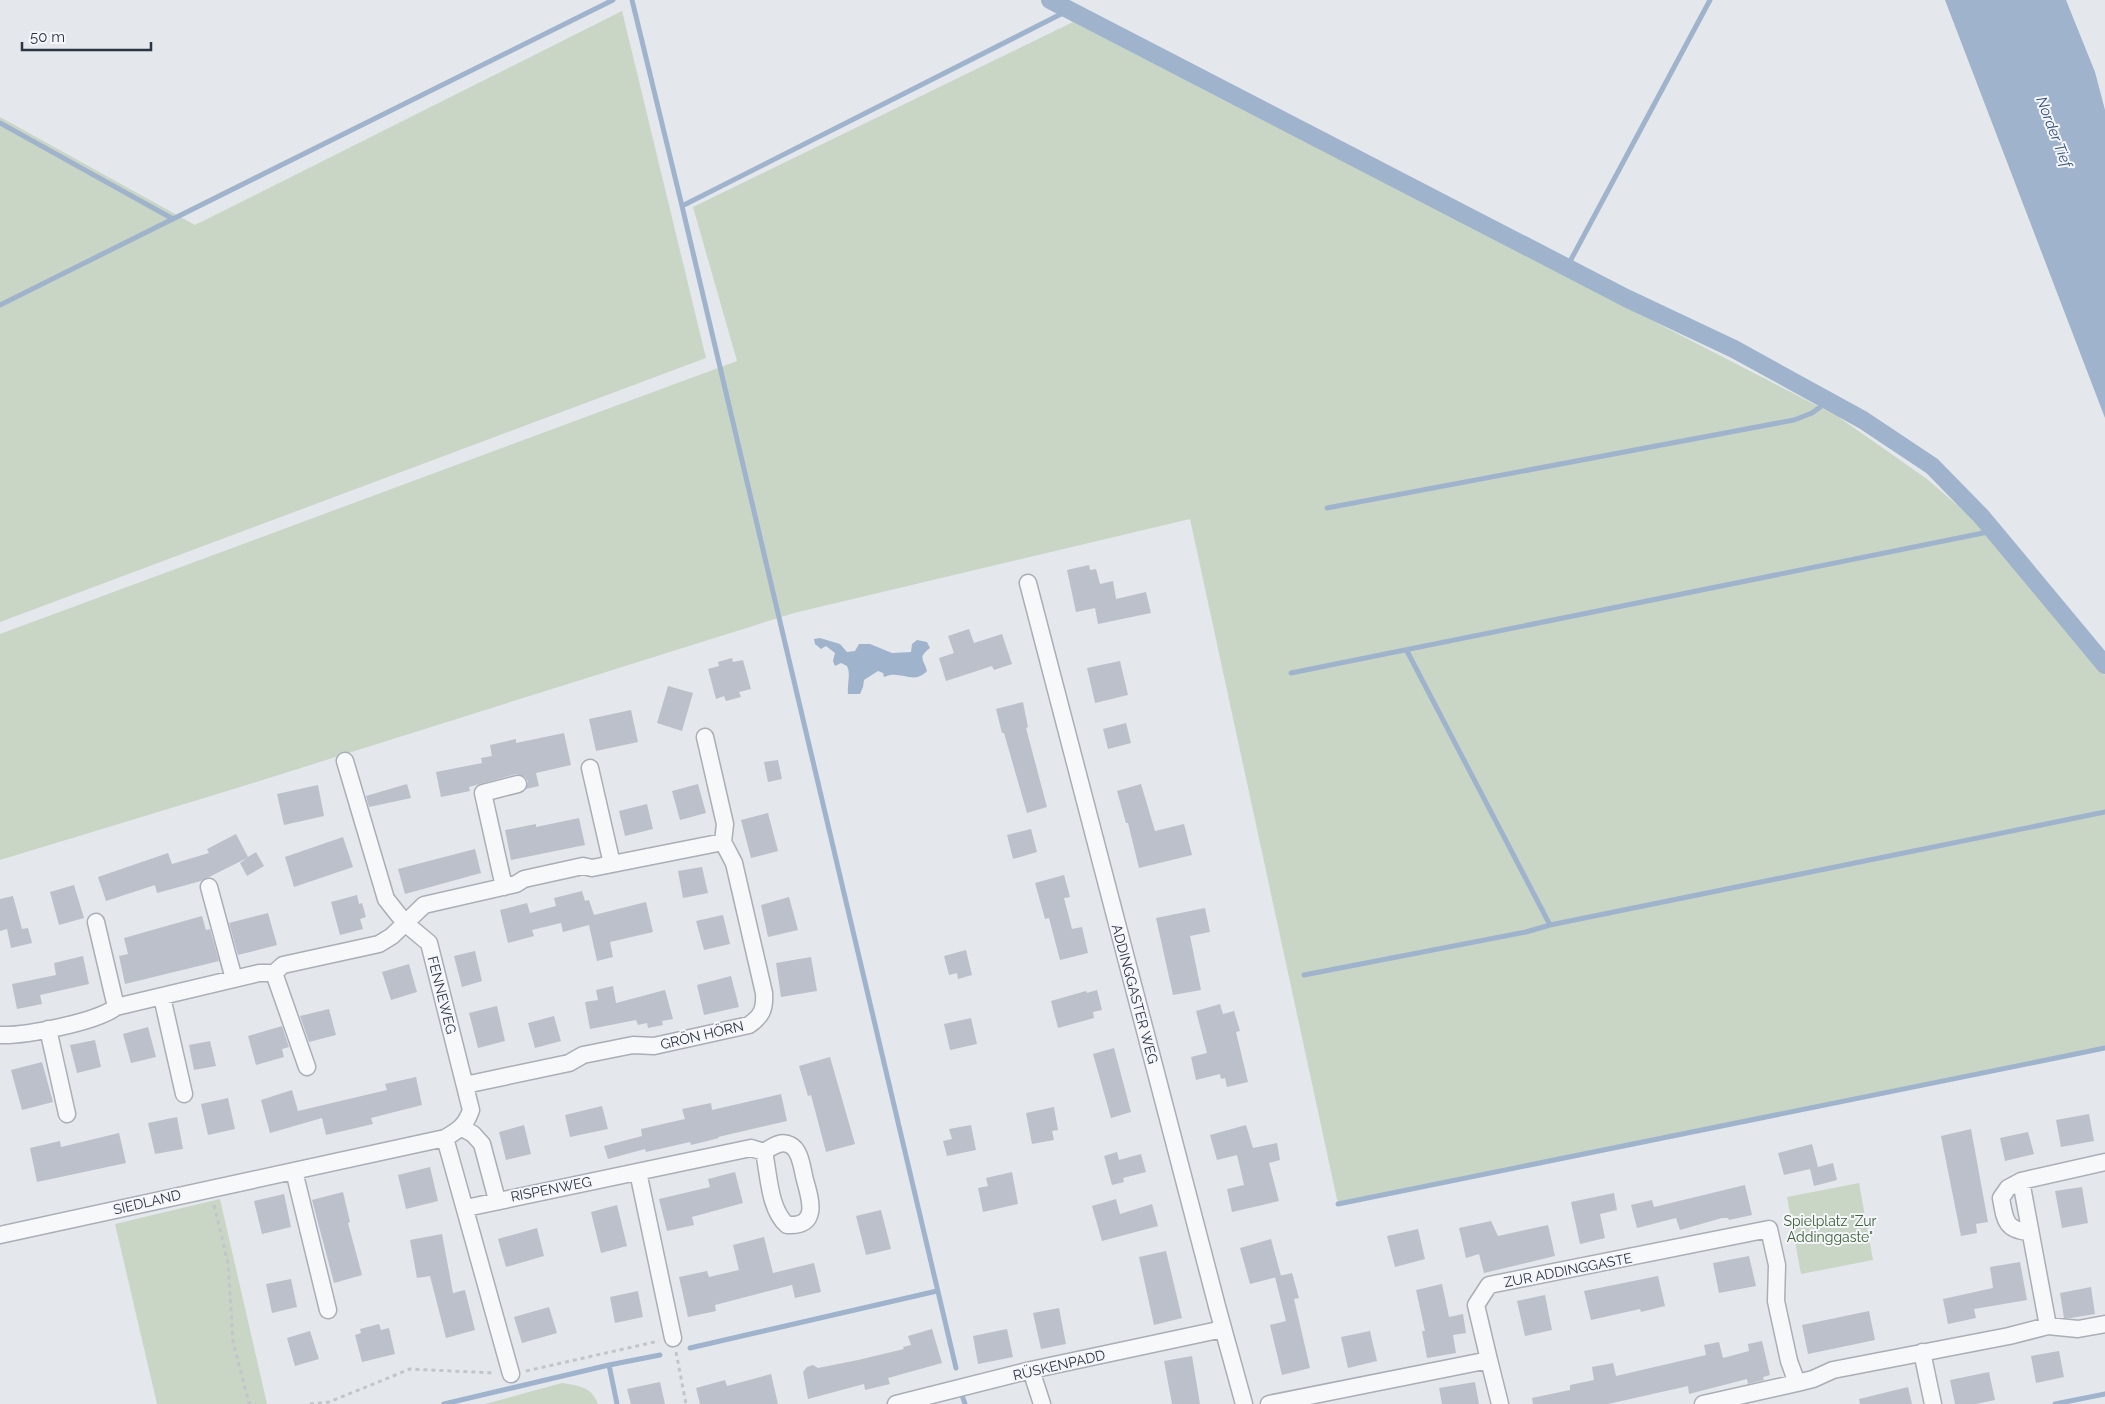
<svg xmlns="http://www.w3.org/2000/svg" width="2105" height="1404" viewBox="0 0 2105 1404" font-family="Raleway,sans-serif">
	<rect width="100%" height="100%" fill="#e4e7ec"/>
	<path fill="#c9d6c5" d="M622,11L706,358L0,622V117L195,225Z
		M1073,22L1837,416L1927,479L1979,524L2105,675V1046L1338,1204L1190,519L794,613L237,788L0,860V634L737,361L693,207Z
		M1859,1183L1873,1260L1801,1274L1787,1197Z
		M220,1199L267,1404H157L115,1224Z
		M562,1383C579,1386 591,1386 598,1404H485Z"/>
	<path fill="#9fb4cc" d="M1945,0H2066L2095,72L2105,110V418Z
		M820,638L840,644L847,652L855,651L859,644H870L892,653L911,652L912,644L917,640L927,642L930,648C917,658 924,659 927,671C913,686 901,669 884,677L883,673L878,671L864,680L863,687L860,694H848C847,684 851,674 847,666L841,663L835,666L833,661L835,653L826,646L821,649L815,644L814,639Z"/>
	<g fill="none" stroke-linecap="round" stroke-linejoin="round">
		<path stroke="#9fb4cc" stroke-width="5" d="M632,0L682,206
			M0,123L173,219
			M1567,267L1710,0
			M0,305L613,0
			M1327,508L1794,420L1812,413L1828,401
			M1407,651L1550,925L2105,812
			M1291,673L1993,531
			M1304,975L1526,932L1550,925
			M1338,1204L2105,1048
			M690,1348L937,1291
			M956,1368L682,206L1069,10
			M963,1398L965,1404
			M444,1404L609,1365
			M617,1404L609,1365L660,1355
			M2055,1404L2105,1394"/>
		<path stroke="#9fb4cc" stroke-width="18" d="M1050,0L1626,298L1734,349L1863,420L1932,466L1981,516L2105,665"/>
	</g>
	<path fill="#bbc0ca" d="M1089,565L1090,570L1096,569L1100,584L1113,581L1116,599L1146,592L1151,613L1098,624L1095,608L1076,612L1067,570Z
		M969,629L974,643L1002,634L1012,664L994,670L992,666L946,681L939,658L954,653L948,636Z
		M732,658L733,662L743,660L751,689L739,692L741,697L726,701L724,696L716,699L708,669L719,666L718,662Z
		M1120,661L1128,695L1095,703L1087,668Z
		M668,686L693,693L682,731L657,723Z
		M1023,702L1028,727L1026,728L1047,807L1027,813L1004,733H1002L996,709Z
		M631,710L638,742L596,751L589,719Z
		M1126,723L1131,743L1108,749L1103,729Z
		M564,733L571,765L536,773L539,786L526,789L528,782L525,777L516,774L469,787L470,791L441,797L436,772L482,763L481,758L492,756L490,745L516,739V743Z
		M778,760L782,779L768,782L764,762Z
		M407,784L411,798L369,807L366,796Z
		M698,784L706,813L680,820L672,791Z
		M1141,784L1155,831L1184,824L1192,855L1139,868L1128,823H1126L1117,791Z
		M318,785L324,816L284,825L277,794Z
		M647,804L653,829L625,836L619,811Z
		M768,813L778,851L751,858L741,820Z
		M579,818L585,845L511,860L505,830L536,824V827Z
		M1031,829L1037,852L1013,859L1007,835Z
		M236,834L248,857L256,852L264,866L247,876L240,863L247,858L201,881L157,893L155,885L106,901L98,877L168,853L172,864L209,853L207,849Z
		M343,837L353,867L294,887L285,857Z
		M475,849L481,873L405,894L398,869Z
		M702,867L708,893L683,898L678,871Z
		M1064,875L1070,897L1064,898L1072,929L1082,927L1088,953L1060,960L1049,918L1045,919L1035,883Z
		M74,885L84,918L59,925L50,892Z
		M582,891L585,901L589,900L594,915L646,902L653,932L610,942L613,957L597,961L589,925L563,932L561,923L532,930L534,936L508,943L500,910L527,903L530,913L556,906L554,898Z
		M357,895L359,904L362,903L366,917L360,919L363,929L340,935L331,902Z
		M13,896L22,929L28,928L32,943L11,948L7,929L0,931V899Z
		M789,897L798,930L768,937L761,905Z
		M1205,908L1210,932L1190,936L1201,990L1173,995L1156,918Z
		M268,913L277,945L238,955L229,923Z
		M723,915L730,944L704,950L696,921Z
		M202,916L206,930L210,929L219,961L125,984L119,956L128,954L124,938Z
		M966,950L972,975L958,979L957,973L949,975L944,956Z
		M475,951L482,981L462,987L454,956Z
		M83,956L89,984L40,995L42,1004L17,1009L12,984L56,975L54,963Z
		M811,957L817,991L781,997L776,963Z
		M409,964L417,992L391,1000L382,972Z
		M731,976L739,1007L704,1015L697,985Z
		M613,986L616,1003L665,990L673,1019L662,1021L663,1025L648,1028L647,1023L638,1025L636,1020L590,1029L585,1002L598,1000L596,990Z
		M1097,990L1102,1010L1093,1012L1094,1018L1058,1028L1051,1001L1086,991L1087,993Z
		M1220,1004L1223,1014L1234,1011L1240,1031L1236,1032L1248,1082L1227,1087L1225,1078L1221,1079L1220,1074L1196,1080L1191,1057L1207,1053L1196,1011Z
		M497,1006L505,1041L478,1048L469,1013Z
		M329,1009L336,1035L309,1042L300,1016Z
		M554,1016L561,1041L535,1048L528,1023Z
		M971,1018L977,1044L950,1050L944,1024Z
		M282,1026L289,1047L282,1049L284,1057L256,1065L248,1036Z
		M148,1027L156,1057L131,1063L123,1034Z
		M95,1040L101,1067L77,1073L70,1045Z
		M210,1041L216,1066L194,1070L189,1045Z
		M1114,1048L1131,1112L1111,1118L1093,1054Z
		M830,1057L855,1144L826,1152L811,1095L808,1096L799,1066Z
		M42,1062L53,1102L22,1110L11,1070Z
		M416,1077L422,1105L371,1118L373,1124L326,1135L322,1118L270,1133L261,1100L292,1090L298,1111L387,1090L385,1084Z
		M781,1094L787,1121L718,1137L719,1138L691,1145L690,1142L646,1152L645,1149L608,1159L604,1146L642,1136L641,1129L685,1119L682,1109L711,1103L712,1110Z
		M228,1098L235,1129L208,1135L201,1104Z
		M602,1106L608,1129L570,1137L565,1115Z
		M1054,1107L1058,1130L1052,1131L1054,1140L1032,1144L1026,1113Z
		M2089,1114L2094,1141L2061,1147L2056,1120Z
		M177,1117L183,1149L155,1154L148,1123Z
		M524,1125L531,1154L506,1160L499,1132Z
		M971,1125L976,1150L947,1156L943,1141L952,1139L949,1129Z
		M1246,1125L1253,1148L1277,1143L1280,1160L1269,1163L1279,1201L1232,1212L1227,1189L1244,1185L1237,1155L1217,1160L1210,1135Z
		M1971,1129L1988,1222L1976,1224L1977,1233L1961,1236L1941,1136Z
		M2028,1132L2034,1154L2005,1161L2000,1138Z
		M119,1133L126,1163L37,1182L30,1148L60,1141L61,1147Z
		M1812,1144L1818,1167L1833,1163L1837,1180L1814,1186L1810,1169L1784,1175L1778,1153Z
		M1117,1152L1119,1160L1141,1154L1146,1172L1123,1178L1124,1182L1112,1185L1104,1156Z
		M430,1167L438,1201L406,1209L398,1175Z
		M735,1172L743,1203L692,1217L694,1225L667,1231L659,1199L710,1187L708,1179Z
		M1012,1172L1018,1204L983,1212L978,1188L988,1186L986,1178Z
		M1745,1185L1752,1215L1729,1220L1728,1218H1722L1680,1230L1676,1218L1637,1228L1631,1205L1652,1200L1654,1207Z
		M2082,1187L2088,1223L2062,1228L2055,1191Z
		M343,1192L350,1222L348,1223L362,1275L334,1283L312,1200Z
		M1614,1193L1617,1210L1600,1214L1605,1238L1580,1244L1571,1202Z
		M284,1194L291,1227L262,1234L254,1201Z
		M1116,1199L1120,1214L1152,1204L1158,1226L1102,1241L1092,1206Z
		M617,1205L627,1246L601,1253L591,1212Z
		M881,1210L891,1249L866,1255L856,1216Z
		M1491,1221L1498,1236L1548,1225L1555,1256L1484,1273L1479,1254L1466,1258L1459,1228Z
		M537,1228L544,1256L506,1267L498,1239Z
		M1418,1229L1425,1259L1395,1267L1387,1236Z
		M442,1234L453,1293L465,1290L475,1330L446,1338L430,1276L417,1278L410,1240Z
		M764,1237L773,1273L814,1263L821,1292L795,1298L792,1285L715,1305L716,1311L688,1317L679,1277L707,1271L709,1277L739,1270L733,1245Z
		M1271,1239L1281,1276L1250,1284L1240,1248Z
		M1166,1251L1182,1318L1154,1325L1139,1257Z
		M1749,1256L1756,1286L1719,1293L1713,1263Z
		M2020,1262L2027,1300L1974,1309L1976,1318L1948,1324L1943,1299L1993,1288L1990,1267Z
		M1292,1273L1299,1298L1294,1299L1310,1368L1282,1375L1270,1325L1286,1321L1275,1277Z
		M1658,1276L1665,1306L1641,1312L1640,1309L1591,1320L1584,1291Z
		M291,1279L297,1307L272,1313L266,1284Z
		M1442,1284L1449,1317L1463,1314L1466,1333L1453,1335L1456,1353L1427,1358L1422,1331H1425L1416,1290Z
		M2091,1287L2095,1314L2071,1318H2064L2060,1293Z
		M638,1291L643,1317L615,1323L610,1297Z
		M1545,1295L1552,1330L1525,1336L1517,1301Z
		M549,1307L557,1333L522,1343L514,1317Z
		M1059,1308L1066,1344L1041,1349L1033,1313Z
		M1869,1311L1875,1340L1808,1354L1802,1325Z
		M379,1324L381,1330L389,1328L395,1354L362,1362L355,1335L361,1333L360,1329Z
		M932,1329L942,1363L888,1378L890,1384L865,1390L864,1384L808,1399L803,1372L807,1367L813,1365L818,1368L858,1360L904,1349L903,1347L911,1345L908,1336Z
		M1007,1329L1013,1357L978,1364L973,1336Z
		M310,1331L319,1359L295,1366L287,1338Z
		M1370,1331L1377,1361L1348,1368L1341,1337Z
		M1762,1341L1770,1375L1763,1377L1764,1380L1748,1384L1747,1379L1689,1394L1688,1386L1608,1404H1533L1532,1398L1570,1390V1385L1594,1380L1592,1367L1613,1363L1616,1376L1706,1355L1704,1345L1719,1342L1723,1358L1749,1351L1748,1344Z
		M2059,1351L2064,1377L2036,1383L2031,1356Z
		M1192,1356L1200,1404H1172L1164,1361Z
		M1989,1372L1995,1400L1976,1404H1955L1950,1380Z
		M771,1374L778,1404H700L696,1388L725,1380L727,1386Z
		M660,1382L665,1404H631L627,1389Z
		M1475,1382L1479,1404H1442L1439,1388Z
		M1908,1387L1912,1404H1860L1859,1399Z"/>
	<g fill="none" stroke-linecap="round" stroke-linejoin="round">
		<defs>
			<path id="street" d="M1028,583L1218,1310L1244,1404
				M705,737L725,824L723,842
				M590,768L612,864
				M209,887L234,979
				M504,887L483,793L518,784
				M96,922L116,1007
				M274,973L307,1067
				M162,997L184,1094
				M48,1029L67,1114
				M0,1035C25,1036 97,1022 116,1007L259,973H274L283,965L379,944L392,936L424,905L516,884L524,879L583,866L592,868L723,842L734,863L764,993C765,1009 762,1016 749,1025L654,1046L633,1045L583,1055L569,1063L465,1085
				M462,1128L473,1134L482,1144L497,1200
				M445,1138L511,1374
				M294,1171L328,1310
				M638,1172L673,1338
				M2021,1181L2048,1326
				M466,1208L751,1148L764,1152C772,1147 781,1140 790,1145C801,1150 802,1169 805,1180C811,1201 819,1227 787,1225C769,1209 769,1175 764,1152
				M2029,1232C2005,1230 2005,1220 2001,1198L2008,1188L2021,1181L2105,1162
				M0,1235L445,1138C459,1130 466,1125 471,1110L429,943L405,923L386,899L345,761
				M1922,1352L1933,1404
				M1489,1360L1500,1404
				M1031,1370L1042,1404
				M896,1404L1031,1370L1223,1329
				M1269,1404L1489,1360L1476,1305L1489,1285L1769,1229L1777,1265L1776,1301L1789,1361L1797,1383L1813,1379L1833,1370L2009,1336L2048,1326L2078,1329L2105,1324
				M1703,1404L1797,1383"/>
		</defs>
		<use href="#street" stroke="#a9aeb7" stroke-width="19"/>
		<path stroke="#c2c5cb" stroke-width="3" stroke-dasharray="4 4" stroke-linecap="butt" d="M214,1205L228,1263L233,1342L249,1403L256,1404
			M676,1352L686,1404
			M526,1371L659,1341
			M310,1404L329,1402L410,1369L495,1373"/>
		<use href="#street" stroke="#f7f8fa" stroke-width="16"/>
	</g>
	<g text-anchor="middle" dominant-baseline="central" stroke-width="4" stroke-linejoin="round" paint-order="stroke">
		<g font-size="14" fill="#2b3445" stroke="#f4f6f9">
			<text transform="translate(1135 994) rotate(75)">ADDINGGASTER WEG</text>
			<text transform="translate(442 995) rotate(76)">FENNEWEG</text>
			<text transform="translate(702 1035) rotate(-13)">GRÖN HÖRN</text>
			<text transform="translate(551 1189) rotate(-11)">RISPENWEG</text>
			<text transform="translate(147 1202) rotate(-13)">SIEDLAND</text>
			<text transform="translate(1568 1270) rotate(-11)">ZUR ADDINGGASTE</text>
			<text transform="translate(1059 1365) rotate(-13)">RÜSKENPADD</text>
		</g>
		<g font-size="14" fill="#3f6138" stroke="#f4f6f9">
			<text x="1830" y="1221">Spielplatz "Zur<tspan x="1830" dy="16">Addinggaste"</tspan></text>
		</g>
		<g font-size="15" font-style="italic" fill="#34527a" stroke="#f4f6f9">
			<text transform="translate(2054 132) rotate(69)">Norder Tief</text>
		</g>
	</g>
	<path d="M22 42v8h129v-8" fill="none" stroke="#2b3445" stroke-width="2.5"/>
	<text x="30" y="42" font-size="15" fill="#2b3445" stroke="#f4f6f9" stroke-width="4" paint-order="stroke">50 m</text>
</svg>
